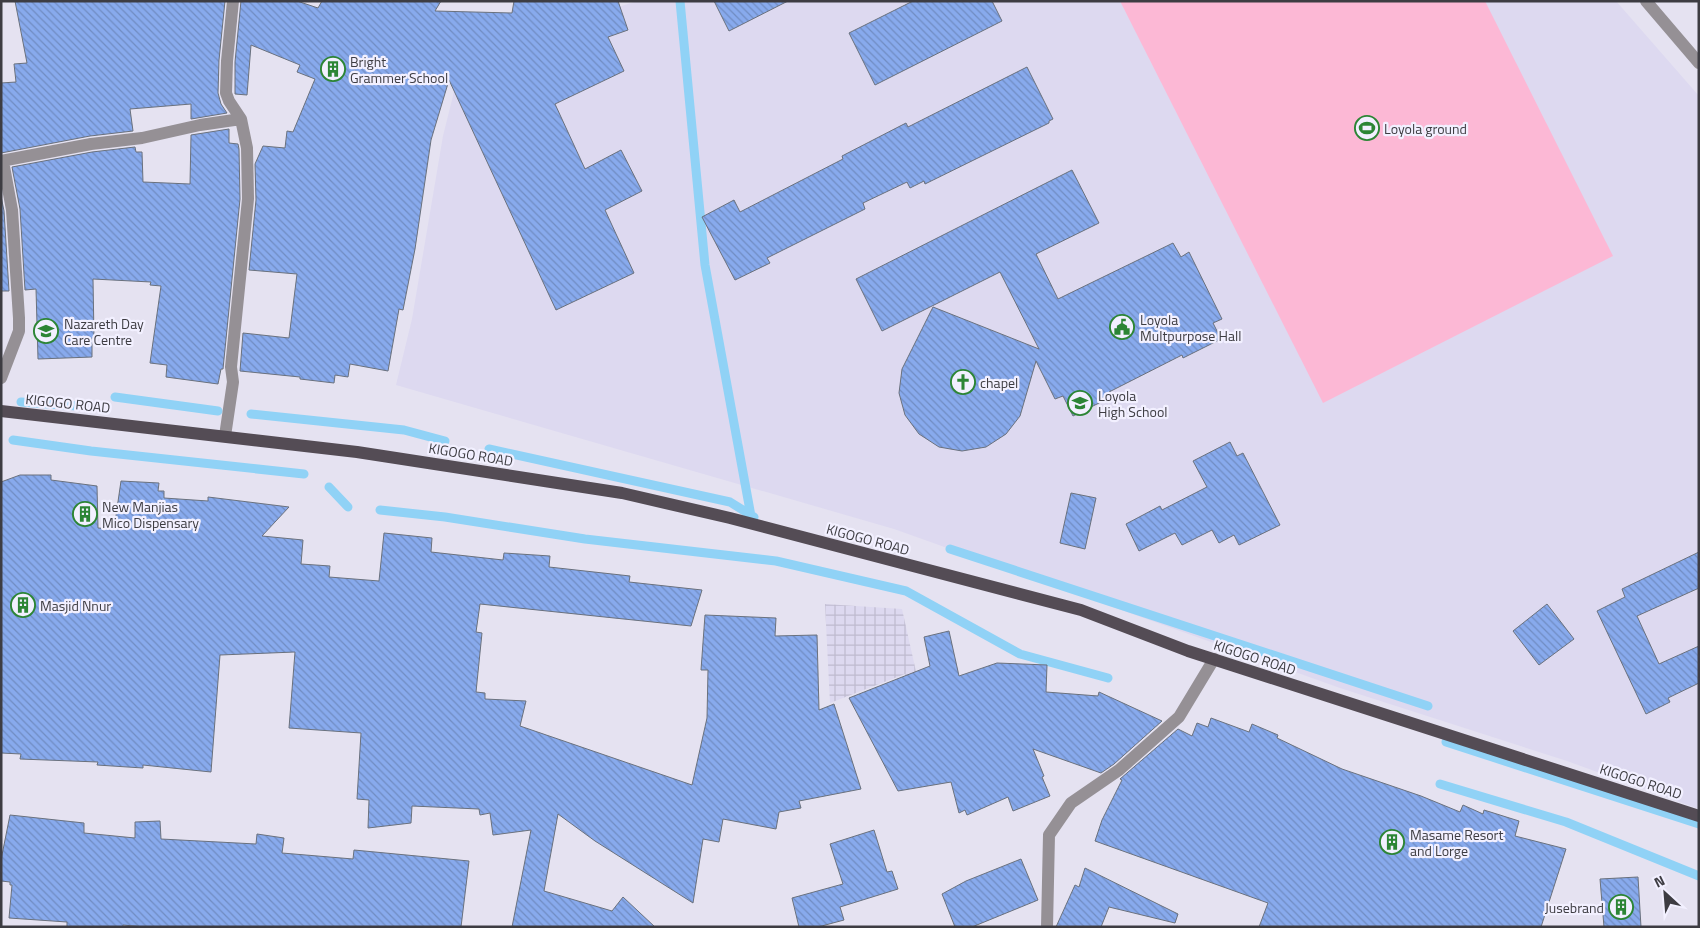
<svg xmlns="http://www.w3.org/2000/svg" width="1700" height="928" viewBox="0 0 1700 928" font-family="'Titillium Web',sans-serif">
	<defs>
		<pattern id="industrial-grid" width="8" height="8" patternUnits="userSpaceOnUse" patternTransform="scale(1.25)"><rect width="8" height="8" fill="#ddd9f0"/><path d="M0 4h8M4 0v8" fill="none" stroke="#bfbbcf"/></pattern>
		<pattern id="building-back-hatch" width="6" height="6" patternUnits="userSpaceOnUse" patternTransform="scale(1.25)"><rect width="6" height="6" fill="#88aaed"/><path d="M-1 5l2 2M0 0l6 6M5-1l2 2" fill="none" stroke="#708cc2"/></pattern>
	</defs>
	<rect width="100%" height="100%" fill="#e5e2f1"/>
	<path fill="#ddd9f0" d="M637,1H1616L1699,96V809L1567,761L1340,688L894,529L396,385L412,319L443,136L453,96L457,70L503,45Z"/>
	<path fill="url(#industrial-grid)" d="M825,604L902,609L917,676L908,679L905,674L830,703Z"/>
	<path fill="#fcb8d5" d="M1120,1H1485L1613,256L1323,403Z"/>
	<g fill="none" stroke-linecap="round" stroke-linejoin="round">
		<path stroke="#90d2f6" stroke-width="9" d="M680,1L705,265L751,516
			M115,397L218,411
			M21,402L77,406
			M251,414L404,430L445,441
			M13,440L91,451L304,474
			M489,449L730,502L754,517
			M329,487L348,507
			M380,510L445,517L585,539L776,561L906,591L1020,654L1108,678
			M950,549L1428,706
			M1446,742L1699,824
			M1440,784L1566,822L1699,876"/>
	</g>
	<path fill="url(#building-back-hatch)" stroke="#6a717d" d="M15,1H225L219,60L218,93L221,104L227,113L191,119V104L130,109L133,131L90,136L1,153V83L16,82L14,64L27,63Z
		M241,1H297L318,8L322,1H441L435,11L512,13L514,1H618L628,30L608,37L624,71L555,104L585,169L621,150L642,191L605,210L634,273L556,310L449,80L431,140L415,249L403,310L399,309L388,371L350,364L348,377L335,375L334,383L300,379V377L240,371L243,333L289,338L297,274L249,270L256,200L255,164L263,146L285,148L287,131L293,132L315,79L297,72L300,65L251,45L247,95L235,94V62Z
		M714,1H788L729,31Z
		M913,1H992L1002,21L875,85L849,33Z
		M1027,67L1053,119L1049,121V123L925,184L924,181L910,188L907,182L863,203L865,209L767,258L770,263L735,280L702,217L734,200L740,212L843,159L842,156L906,123L908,127Z
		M229,129V143L238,144L239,149L240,199L223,369H221L218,384L166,377L167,365L150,363L161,286L150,285L151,282L93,279L94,338H92V357L38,359L36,289L25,290L20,209L12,167L92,152L135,147L136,152H142L143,182L190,184L191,135Z
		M1072,170L1099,223L1036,254L1058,299L1173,243L1181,257L1189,252L1222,319L1213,323L1221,339L1183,358L1182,355L1109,392L1111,397L1073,416L1063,396L1055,399L1036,361L1020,416L1006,434L986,447L962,451L939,447L919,434L905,415L899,393L902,369L933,307L1039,349L1000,272L882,331L856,279Z
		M1,196L4,211L9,291H1Z
		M1230,442L1237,456L1243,453L1280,525L1239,545L1234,535L1219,543L1212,530L1182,545L1175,533L1139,551L1126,524L1160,506L1162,510L1207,487L1193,461Z
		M20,475H51V480L97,486L98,528L114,529L121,481L159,483L158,491H164V498L208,501V497L289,507L262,536L303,540L301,564L330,566L329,577L379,581L384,533L432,538L431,552L503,560L504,553L550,556L549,567L630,576L629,582L702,590L691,626L480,604L476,632L482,633L476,692L485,693V699L526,701L520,726L692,785L707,718L708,670H701L705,615L776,618L775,636L817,635L819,710L834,704L861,789L799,801L801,808L779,812L776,829L723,819L719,842L703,839L693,903L595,841L558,814L544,891L612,911L623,897L655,927H512L531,830L493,835L490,813L480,815L479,809L412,806L411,823L368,828L369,800L357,799L361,733L289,728L295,652L220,655L211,772L143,765V768L97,765L98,762L20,759L21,754L1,753V482Z
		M1071,493L1096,498L1085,549L1060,543Z
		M1699,552V588L1637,616L1659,664L1699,646V683L1668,698L1670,702L1646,714L1597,611L1625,597L1622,589Z
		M1547,604L1574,639L1539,665L1513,631Z
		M949,631L959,676L997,663L1047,665L1046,692L1098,696L1099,692L1162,721L1114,764L1101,773L1033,749L1044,776L1042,777L1050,796L1013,811L1008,797L967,815L965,810L959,813L951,782L898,791L849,698L930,666L924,637Z
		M1211,718L1249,732L1252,724L1278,735L1277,738L1342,769L1421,796L1460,812L1463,805L1483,814L1484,810L1519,821L1515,836L1566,849L1541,927H1259L1268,903L1095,841L1102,820L1122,780L1120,779L1178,729L1192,736L1197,723L1208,727Z
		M10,815L84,823V833L135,838V822L160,821L161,839L256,844L257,834L284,838L282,853L353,859L354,850L469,861L461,927H145L123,925V927H67V922L9,918L12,885H10V882L1,881V860Z
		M874,830L887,872L892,871L898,889L840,907L844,920L818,927H799L792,898L843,884L830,844Z
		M1021,859L1038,900L972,927H955L942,894L966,881Z
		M1085,868L1178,914L1175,923L1109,907L1101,927H1056L1075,885L1079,887Z
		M1638,877L1641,927H1604L1600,879Z"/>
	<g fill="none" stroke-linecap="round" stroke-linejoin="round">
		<path stroke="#959095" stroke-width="12" d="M1646,1L1699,63
			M1,161L91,144L142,138L200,125L241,119
			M1,378L19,331V318L12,210L3,161
			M225,436L233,382L231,367L248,199L247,148L241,119L229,101L226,93L227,61L233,1
			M1047,927L1049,835L1071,803L1119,770L1179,717L1214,659"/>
		<path stroke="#544c55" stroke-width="12" d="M1,411L357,452L622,493L730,518L1081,610L1188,651L1699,816"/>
	</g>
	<defs>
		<symbol id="building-ring" viewBox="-11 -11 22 22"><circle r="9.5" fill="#f2f0ff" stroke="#2c8535" stroke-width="1.5"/><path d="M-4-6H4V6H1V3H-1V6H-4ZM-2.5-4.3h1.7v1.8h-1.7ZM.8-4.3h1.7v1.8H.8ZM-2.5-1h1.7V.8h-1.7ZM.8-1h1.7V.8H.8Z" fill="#2c8535"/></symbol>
		<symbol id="stadium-ring" viewBox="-11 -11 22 22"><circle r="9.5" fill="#f2f0ff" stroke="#2c8535" stroke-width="1.5"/><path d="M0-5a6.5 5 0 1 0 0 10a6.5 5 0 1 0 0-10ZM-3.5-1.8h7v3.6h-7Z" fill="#2c8535"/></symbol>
		<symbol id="civic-ring" viewBox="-11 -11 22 22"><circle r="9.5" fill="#f2f0ff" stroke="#2c8535" stroke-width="1.5"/><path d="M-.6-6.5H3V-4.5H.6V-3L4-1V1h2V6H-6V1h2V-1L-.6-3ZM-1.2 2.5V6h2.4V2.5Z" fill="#2c8535"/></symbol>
		<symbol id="school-ring" viewBox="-11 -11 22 22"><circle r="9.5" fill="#f2f0ff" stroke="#2c8535" stroke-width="1.5"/><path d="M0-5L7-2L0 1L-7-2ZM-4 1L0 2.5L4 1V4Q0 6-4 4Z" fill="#2c8535"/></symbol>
		<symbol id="church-ring" viewBox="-11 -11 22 22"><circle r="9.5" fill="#f2f0ff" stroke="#2c8535" stroke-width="1.5"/><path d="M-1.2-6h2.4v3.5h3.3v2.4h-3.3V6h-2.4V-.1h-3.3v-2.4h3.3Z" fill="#2c8535"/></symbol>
	</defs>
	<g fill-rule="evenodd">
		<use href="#building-ring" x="319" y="55" width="28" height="28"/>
		<use href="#stadium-ring" x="1353" y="114" width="28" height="28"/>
		<use href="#civic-ring" x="1108" y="313" width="28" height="28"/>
		<use href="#school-ring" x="32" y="317" width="28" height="28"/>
		<use href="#church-ring" x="949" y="368" width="28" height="28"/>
		<use href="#school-ring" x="1066" y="389" width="28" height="28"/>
		<use href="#building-ring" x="71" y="500" width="28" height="28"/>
		<use href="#building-ring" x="9" y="591" width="28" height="28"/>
		<use href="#building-ring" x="1378" y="828" width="28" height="28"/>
		<use href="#building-ring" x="1607" y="893" width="28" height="28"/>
	</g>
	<g text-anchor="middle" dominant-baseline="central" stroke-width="4.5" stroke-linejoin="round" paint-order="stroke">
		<g font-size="14" fill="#3d3c42" stroke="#f2f0ff" text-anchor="start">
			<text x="350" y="61">Bright<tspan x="350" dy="16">Grammer School</tspan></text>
			<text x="1384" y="128">Loyola ground</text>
			<text x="1140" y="319">Loyola<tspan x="1140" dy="16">Multpurpose Hall</tspan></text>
			<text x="64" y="323">Nazareth Day<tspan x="64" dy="16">Care Centre</tspan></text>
			<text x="980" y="382">chapel</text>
			<text x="1098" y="395">Loyola<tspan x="1098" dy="16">High School</tspan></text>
			<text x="102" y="506">New Manjias<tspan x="102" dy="16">Mico Dispensary</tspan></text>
			<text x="40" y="605">Masjid Nnur</text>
			<text x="1410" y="834">Masame Resort<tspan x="1410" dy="16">and Lorge</tspan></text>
			<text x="1604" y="907" text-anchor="end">Jusebrand</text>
		</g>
		<g font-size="14" fill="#3d3c42" stroke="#f2f0ff">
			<text transform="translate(68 403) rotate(6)">KIGOGO ROAD</text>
			<text transform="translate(471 454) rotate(9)">KIGOGO ROAD</text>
			<text transform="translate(868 539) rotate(15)">KIGOGO ROAD</text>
			<text transform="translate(1255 657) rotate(18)">KIGOGO ROAD</text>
			<text transform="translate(1641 781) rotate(18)">KIGOGO ROAD</text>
		</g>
	</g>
	<rect width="1700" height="928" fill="none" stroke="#3d3c42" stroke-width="5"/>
	<g transform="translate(1665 893) rotate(334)" stroke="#f2f0ff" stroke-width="4" paint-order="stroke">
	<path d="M0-4L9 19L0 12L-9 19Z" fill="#3d3c42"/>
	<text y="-8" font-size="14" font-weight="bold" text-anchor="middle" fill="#3d3c42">N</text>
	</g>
</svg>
